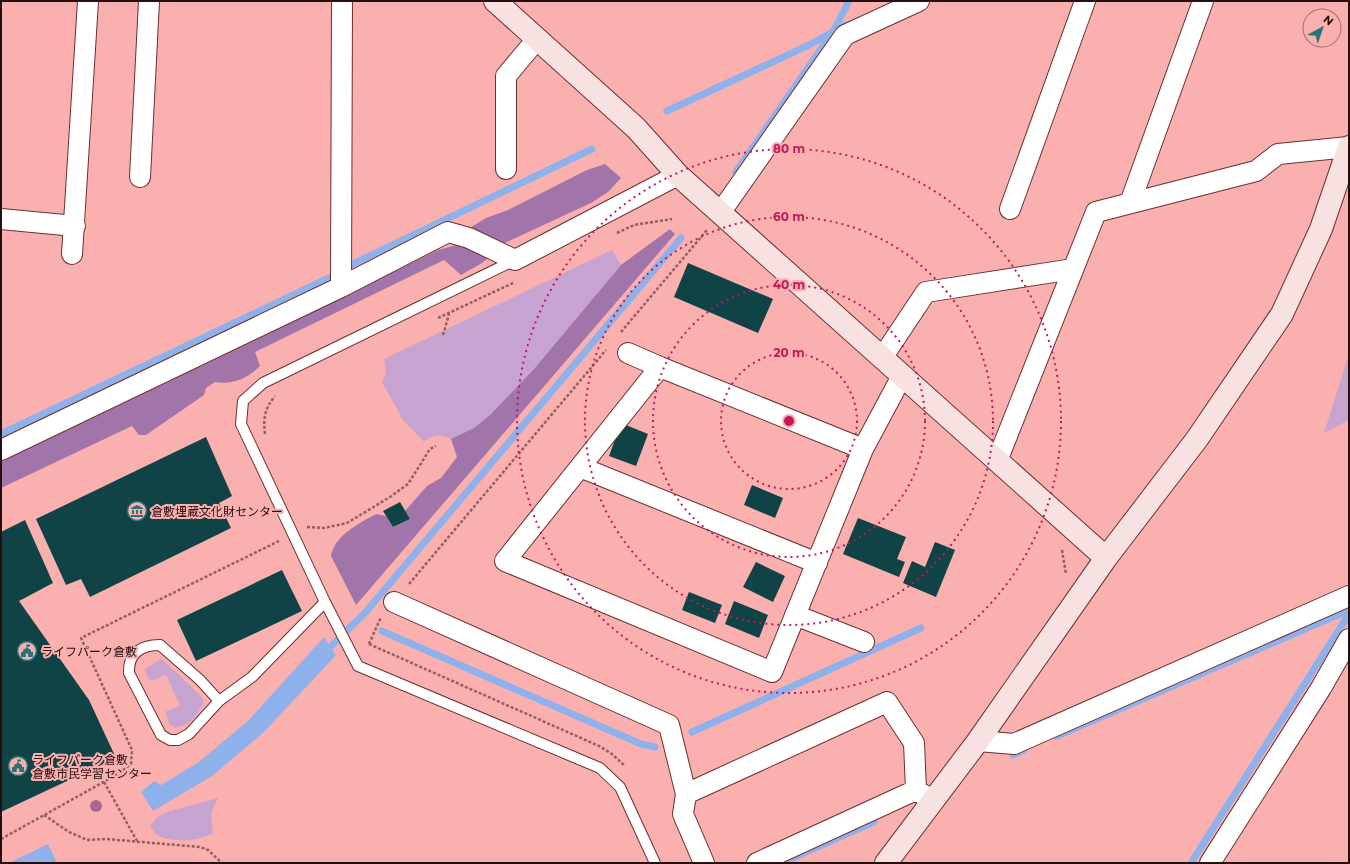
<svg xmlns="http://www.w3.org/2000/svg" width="1350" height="864" viewBox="0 0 1350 864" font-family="Montserrat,'Noto Sans JP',sans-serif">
	<rect width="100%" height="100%" fill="#fab0af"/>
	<path fill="#c7a4cf" d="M612,250L621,265L534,369L491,414L474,428L451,439C440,434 432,434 424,442L403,420L382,382L386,373L384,359Z
		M1349,354V420L1324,433Z
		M162,659L200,695L204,701C199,714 189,726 175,728L170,725L165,712L180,705L166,675L150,681L144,669Z
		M218,798L211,814L213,833C200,841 173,843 159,836C156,834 153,830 150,827L157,817L170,811Z"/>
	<path fill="#a175aa" d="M605,164L621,178L608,192L591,203L498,246L468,229L486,218L508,210L587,170Z
		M670,229L675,234L356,605L331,556C335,535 358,524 376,514L386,516L393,527L410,519L405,511L427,486L441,478L457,457L451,439L474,428L491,414L534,369L621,265Z
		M464,243L492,255L482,263L461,275L444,260L255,352L260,366C248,378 233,385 215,382L206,388L204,395L146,435H139L132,426L1,488V462L258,339L438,250Z"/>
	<path fill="#8eb1eb" d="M324,637L336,655L264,732L212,776L153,811L141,792L154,781L161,785L199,762L248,721Z
		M48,844L57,863H9Z"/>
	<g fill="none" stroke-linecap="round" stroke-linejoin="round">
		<path stroke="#8eb1eb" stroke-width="7" d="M667,111L809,45L845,25
			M736,172L834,30L849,1
			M353,264L592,149
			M1,434L335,275
			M382,631L641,744L655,747
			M324,653L364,614L681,238
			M692,732L921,628
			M1057,736L1349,610
			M1013,755L1024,750
			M790,859L874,822
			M1191,863L1349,614"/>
	</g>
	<path fill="#104346" d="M688,263L773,299L758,333L674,297Z
		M621,423L648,434L636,466L609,456Z
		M206,437L232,496L219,503L231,528L90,597L81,579L66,585L36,519Z
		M752,485L783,498L775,518L744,505Z
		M400,502L410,519L393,527L383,511Z
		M858,518L906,537L897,559L905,562L899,577L843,554Z
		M25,520L53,583L19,601L89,700L116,758L1,812V532Z
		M935,542L955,550L936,597L903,583L912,561L925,567Z
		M756,562L785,576L773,602L743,587Z
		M282,570L302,611L196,661L177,620Z
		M689,592L722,605L715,623L682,610Z
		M734,601L768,615L759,638L725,624Z"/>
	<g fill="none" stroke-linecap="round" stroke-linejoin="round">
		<defs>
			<path id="lane" d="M515,260L263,383L243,401L241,424L325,602L358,666L600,768L620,787L655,863
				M219,701L200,680L160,645C141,645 128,653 129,673L161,735L170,740H178L189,734L219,701L252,677L325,602"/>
			<path id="street" d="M506,169V76L537,39
				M140,177L149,1
				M1130,203L1203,1
				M1010,209L1085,1
				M720,213L845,35L919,1
				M1,219L75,226
				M72,254L88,1
				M341,287L342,1
				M628,353L660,367
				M882,358L926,292L1073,269
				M863,449L660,367L505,561L772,672L863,449L902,376
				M1,450L341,287L448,232L469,238L515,260L678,175
				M997,461L1096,212L1256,171L1278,154L1349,147
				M580,467L817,563
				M394,602L669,725L686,794L683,814L704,863
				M795,615L864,642
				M978,741L1014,744L1349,596
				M686,794L887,702L914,743L916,790
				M757,863L916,790L927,797
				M1210,863L1321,688L1349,639"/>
			<path id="secondary" d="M495,1L636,128L678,175L1106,558
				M886,863L978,741L1106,558L1197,439L1282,314L1321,229L1349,147"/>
		</defs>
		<use href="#lane" stroke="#6b2f30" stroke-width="12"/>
		<use href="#street" stroke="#6b2f30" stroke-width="22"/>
		<use href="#secondary" stroke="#6b2f30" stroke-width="24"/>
		<path stroke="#926060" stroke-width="2.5" stroke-dasharray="3 2" stroke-linecap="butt" d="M617,233L634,225L672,219
			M438,318L513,283
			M621,332L707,230
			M443,335L449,314
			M265,434C263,418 265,408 275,396
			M307,527L324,528L347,523L390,497L408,484L430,449L436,446
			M1062,550L1066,574
			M409,584L606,350
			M369,644L381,617
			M369,644L599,746L612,754L625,766
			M104,782L137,841
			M44,815L69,832L87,840L106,839L200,847L208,850L222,863
			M1,839L118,774L131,764L132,750L81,638L279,541"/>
		<use href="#lane" stroke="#fff" stroke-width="10"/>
		<use href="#street" stroke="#fff" stroke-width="20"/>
		<use href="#secondary" stroke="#f8e1e1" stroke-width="22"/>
	</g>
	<circle fill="#a8688c" cx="96" cy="806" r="6"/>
	<g fill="none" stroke="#c2185b" stroke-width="2" stroke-dasharray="2 4">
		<circle cx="789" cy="421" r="68"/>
		<circle cx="789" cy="421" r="136"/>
		<circle cx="789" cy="421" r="204"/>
		<circle cx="789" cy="421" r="272"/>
	</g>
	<defs>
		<symbol id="museum-ring" viewBox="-11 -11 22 22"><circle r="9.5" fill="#fab0af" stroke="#287377" stroke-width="1.5"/><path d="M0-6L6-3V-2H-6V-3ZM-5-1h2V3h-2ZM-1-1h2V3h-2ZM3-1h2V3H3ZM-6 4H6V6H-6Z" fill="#287377"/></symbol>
		<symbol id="civic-ring" viewBox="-11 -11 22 22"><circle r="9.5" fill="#fab0af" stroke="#287377" stroke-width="1.5"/><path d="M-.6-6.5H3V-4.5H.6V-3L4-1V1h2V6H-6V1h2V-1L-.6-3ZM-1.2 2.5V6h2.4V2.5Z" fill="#287377"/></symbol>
	</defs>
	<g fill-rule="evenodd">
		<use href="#museum-ring" x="126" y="500" width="22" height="22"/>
		<use href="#civic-ring" x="16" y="640" width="22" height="22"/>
		<use href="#civic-ring" x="7" y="755" width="22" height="22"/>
	</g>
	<g text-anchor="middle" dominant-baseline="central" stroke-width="4" stroke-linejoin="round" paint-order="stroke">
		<g font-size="12" fill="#270e0e" stroke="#fab0af" text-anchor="start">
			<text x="151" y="511">倉敷埋蔵文化財センター</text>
			<text x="41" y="651">ライフパーク倉敷</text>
			<text x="32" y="759">ライフパーク倉敷<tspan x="32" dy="14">倉敷市民学習センター</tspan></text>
		</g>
	</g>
	<circle cx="789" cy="421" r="6" fill="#c2185b" stroke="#fab0af" stroke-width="2"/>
	<g font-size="12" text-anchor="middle" font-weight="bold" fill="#c2185b" stroke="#fab0af" stroke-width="4" stroke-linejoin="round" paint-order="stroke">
		<text x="789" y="153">80 m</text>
		<text x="789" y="221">60 m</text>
		<text x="789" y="289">40 m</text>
		<text x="789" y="357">20 m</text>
	</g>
	<rect width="1350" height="864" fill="none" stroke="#270e0e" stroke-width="4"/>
	<g transform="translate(1322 28) rotate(40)"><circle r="19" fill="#fab0af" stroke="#a66f6f"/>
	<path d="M0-3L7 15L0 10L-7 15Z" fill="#287377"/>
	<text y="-6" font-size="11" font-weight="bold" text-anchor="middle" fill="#270e0e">N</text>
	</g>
</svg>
